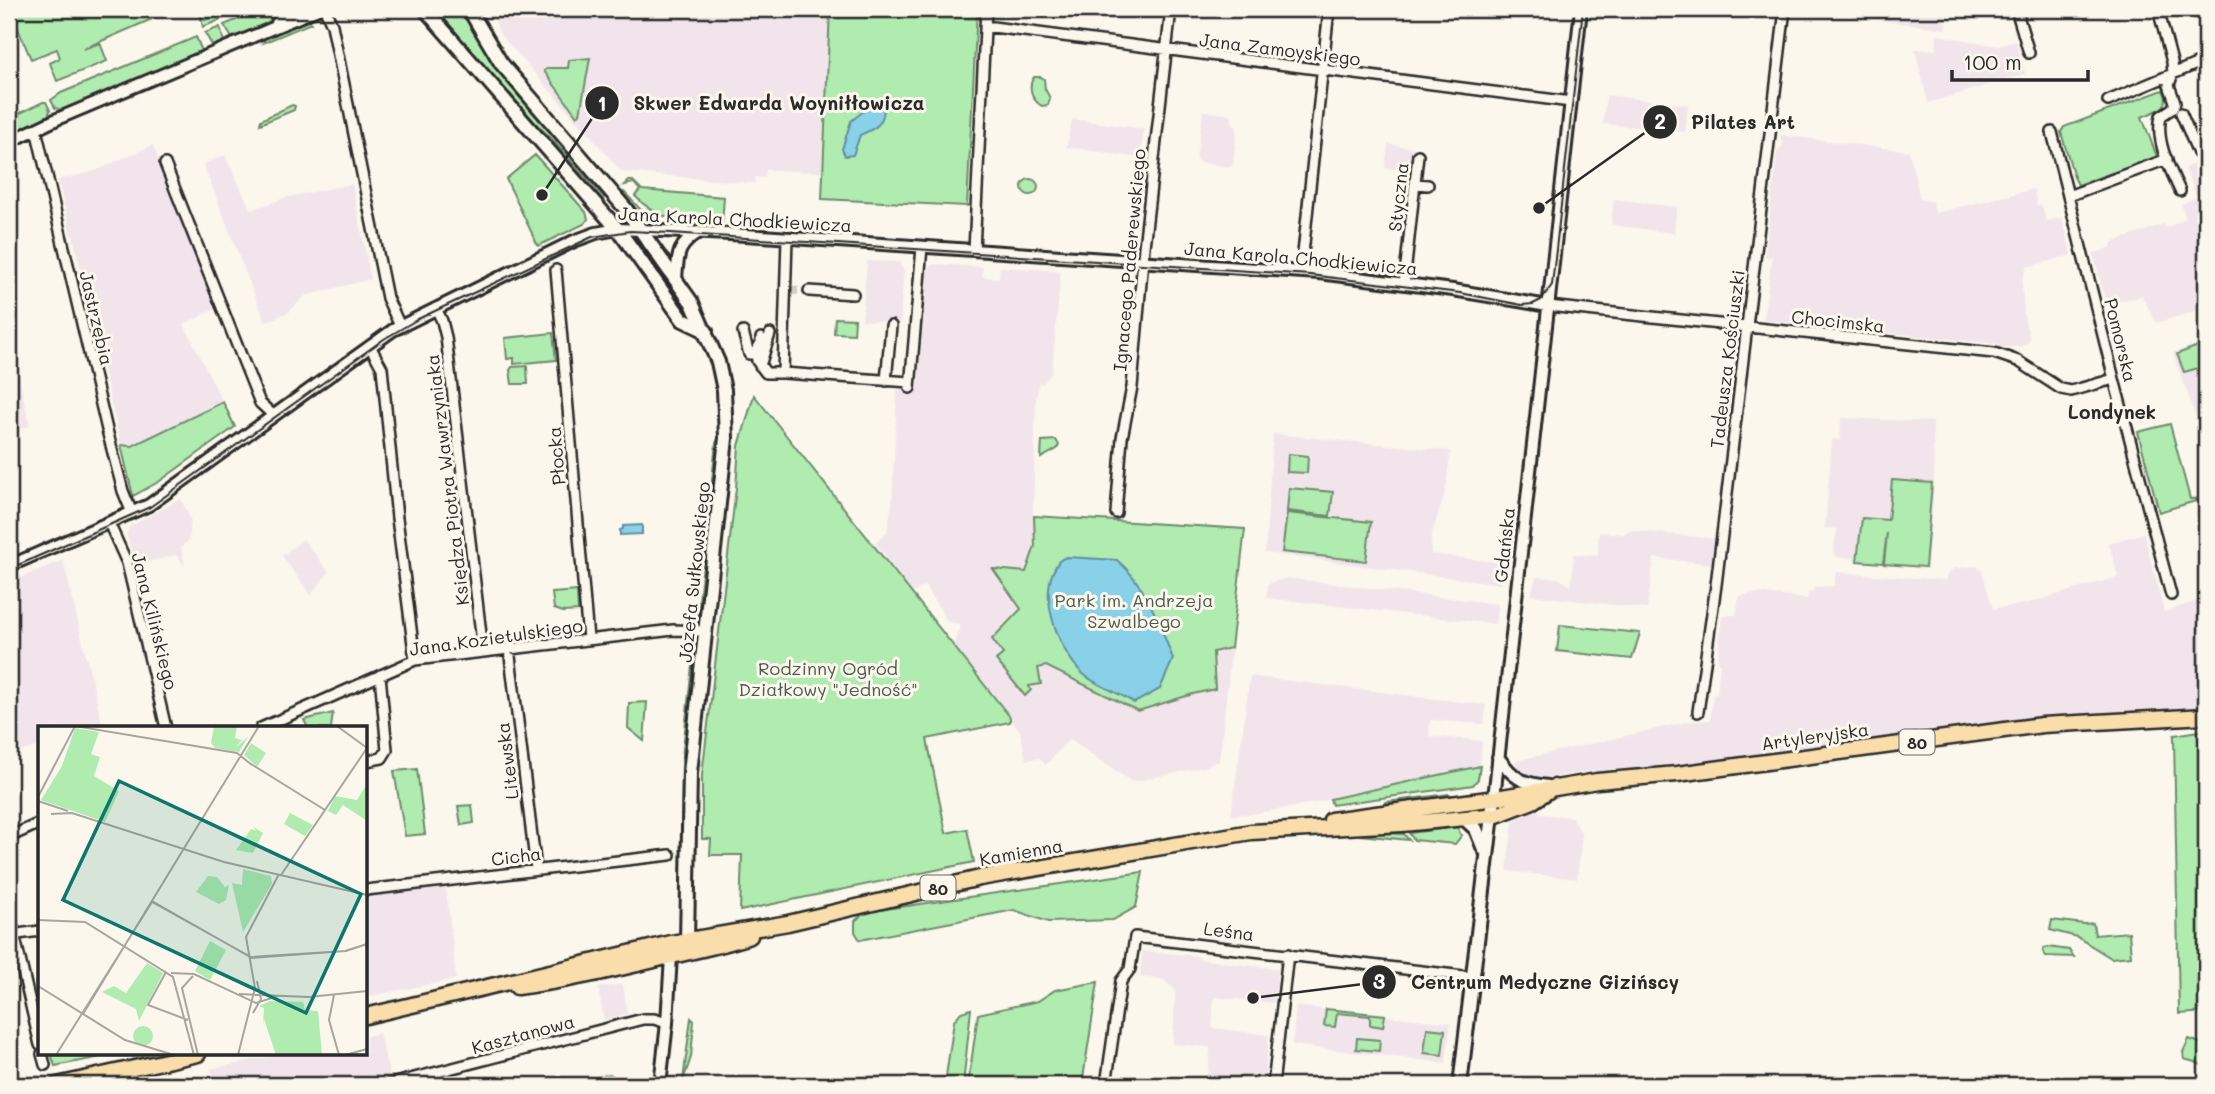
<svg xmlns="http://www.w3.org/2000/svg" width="2215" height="1094" viewBox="0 0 2215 1094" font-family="Mali,sans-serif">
	<rect width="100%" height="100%" fill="#fbf7ec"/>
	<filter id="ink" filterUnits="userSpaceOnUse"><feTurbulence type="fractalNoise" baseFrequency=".0143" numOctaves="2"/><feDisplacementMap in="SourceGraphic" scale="14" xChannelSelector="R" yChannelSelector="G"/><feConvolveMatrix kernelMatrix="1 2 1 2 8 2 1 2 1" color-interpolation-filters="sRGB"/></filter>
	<g filter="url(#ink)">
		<path fill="#f1e5eb" d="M490,9H830L823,170L820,172L766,170L765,178L755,177V183H749L622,172L500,34Z
			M1851,9H1947L1945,29L1850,16Z
			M1937,35L1998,46L2016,41L2025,74L1928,103L1915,49L1936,50Z
			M1606,95L1688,105L1685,132L1603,124Z
			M1203,111L1232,115V122L1237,127L1233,165L1230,167L1199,162L1196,160Z
			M1072,119L1144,129L1140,158L1067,147Z
			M1780,135L1909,151L1920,199L1933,202L1935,213L2034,189L2037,205H2042L2046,221L2062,218L2072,255L2027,267L2022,281L2024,316L2030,341L2022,346L1998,348L1997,344L1763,320L1772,257L1765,256L1777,152L1782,147L1783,140H1780Z
			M1388,144L1414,148L1412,171L1385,168Z
			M153,145L217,308L184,324L235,427L160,481L133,496L95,335L92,315L94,311L89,290L85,287L73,235H71L58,180L95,171Z
			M225,155L251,210L288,197L352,184L371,279L305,296L289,312L265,322L203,164Z
			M2206,157V308L2156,323L2142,296L2106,304L2093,254L2112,247L2111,243L2164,224L2166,228L2186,218L2181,204L2197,197L2185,168Z
			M1614,199L1677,207L1674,233L1611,225Z
			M867,261L901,262V267L904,270L900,323L862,320Z
			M934,264L983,267L982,277L999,278L1000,267L1061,271L1052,372L1043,384L1039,383L1036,399L1033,515L1105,523L1245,529L1219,762L1210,763L1209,766L1132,782L1069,739L1046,765L1039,758L1026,760L1020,731L953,645L961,624L948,622L925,586L912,593L875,542L887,532L892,504L897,390L918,384L924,270Z
			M9,333L30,426L9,431Z
			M2206,341V412L2195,415L2173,353Z
			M1841,418L1933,422L1934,485L1927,569L1855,562L1854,558L1837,557L1833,553L1837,529L1825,528L1832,439L1840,440Z
			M1273,434L1451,451L1445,493L1431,536V554L1503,563L1500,584L1265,553Z
			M181,499L191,521L189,540L181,547L185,566L176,555L135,565L126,533L130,526Z
			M1629,530L1716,539L1712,564L1654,558L1647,609L1531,595L1536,577L1558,578L1571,586L1574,554L1598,556L1599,532L1624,534Z
			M2144,533L2164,612L2206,598V709L2167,713L2026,721L1675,768L1612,769L1535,779L1518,770L1515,761L1691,721L1710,720L1713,695L1717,694L1720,663L1717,662L1722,615H1736L1739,596L1758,593L1807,599L1808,591L1813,592L1814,587L1834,586L1836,572L1943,580H1946L1947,574L1954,568L1977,566L1982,571L1993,609L2025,604L2118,577L2109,543Z
			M303,539L329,572L311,595L282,556Z
			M63,560L103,727L40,728V746L20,752L9,701V582Z
			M1286,578L1498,604L1495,624L1266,598L1268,584Z
			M1250,676L1486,705L1484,724L1430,720L1429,736L1482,741L1480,766L1314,803L1253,814L1231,815Z
			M1537,809L1542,814L1572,817L1582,834L1577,879L1507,871L1513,820Z
			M446,887L456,979L366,997V897Z
			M1142,951L1198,956L1199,959L1278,969L1274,1003L1214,997L1212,1028L1269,1035L1264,1085H1207L1210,1047L1173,1044L1175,990L1164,980L1140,977Z
			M623,984L627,1014L604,1020L598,988Z
			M1296,1006L1451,1023L1446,1063L1292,1045Z
			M379,1033L390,1077L359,1085H215L211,1069L282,1054H366V1036Z"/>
		<path fill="#b0ebb0" stroke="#6e8b6e" stroke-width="2" d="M9,9H175L83,49L100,43L107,61L57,81L50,63L60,58L57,49L31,59L15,22L9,24Z
			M232,9H246L203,27L200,15L205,20Z
			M263,9H287L265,24L232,38L224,25Z
			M433,9H462L496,66L607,194L604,198L550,137L517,106Z
			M830,9H977L967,206L822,199Z
			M309,19L311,23L263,43L265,38Z
			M220,27L224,42L213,47L205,33Z
			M196,37L202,51L63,110L55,108L51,100L61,93Z
			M590,58L580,114L577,116L544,71L548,68H568L569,60Z
			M1034,77H1041L1044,79L1045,89L1050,98L1048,105L1042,106C1032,101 1027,86 1034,77Z
			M2163,90C2173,108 2155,111 2142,117L2157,157L2078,185L2074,177L2061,132L2064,127Z
			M43,102H46L50,110L48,116L17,131L15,128L18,114Z
			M292,105L295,106L294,110L260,124L261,120Z
			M535,155L586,212L588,219L584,224L538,246L506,179Z
			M1022 187a8 8 0 1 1 16 0a8 8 0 1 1-16 0Z
			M629,181H633L642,190L724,197L722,224C688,222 660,223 635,196L640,190L634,183L625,185Z
			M624,192L640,209L656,220V226C638,223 631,208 621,195Z
			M835,318L855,319L854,334L834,333Z
			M553,333L556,360L514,364V358L507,359L505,338Z
			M2206,343V366L2184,372L2177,354Z
			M527,366L528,384H512L510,370L512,367Z
			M754,395L1010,717V722L927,739L946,833L967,829L974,862L740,911L742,855H710L711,839H702V775L736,488L739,446Z
			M223,402L235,427L160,481L133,496L121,445L132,446Z
			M2170,424L2190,499L2206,498L2159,512L2138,432Z
			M718,439L685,766L682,918L680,919L682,758L716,443Z
			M1056,440L1059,445L1057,449L1041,458L1042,441Z
			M1288,454L1308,456L1307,473L1287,472Z
			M1892,480L1932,483L1925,567L1884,564L1887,533L1883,563L1857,561L1862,518L1888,520Z
			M1289,488L1333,492L1330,516L1287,511Z
			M1287,513L1371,522L1366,561L1282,552Z
			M1034,516L1245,529L1231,648L1213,652L1215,689L1193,694L1138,711L1046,666L1038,668L1041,684L1029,686L1031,690L1025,696L996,660L1003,654L992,639L1021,609L993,569L1026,572L1035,546Z
			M577,591L578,611L563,612L554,609L552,593Z
			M1560,625L1640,633L1632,659L1557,651Z
			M647,702L644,741L628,728L629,703Z
			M333,713L331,728H308L304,720Z
			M2206,730V1012L2179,1014L2174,735Z
			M1480,766L1478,779L1473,785L1332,805L1330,799Z
			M417,769L425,834L405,836L394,771Z
			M1449,794L1455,797L1408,806H1385L1386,802Z
			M472,805L474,823L461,825L458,806Z
			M1458,827L1460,834L1462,835L1455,844L1414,840L1409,833Z
			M1360,832L1404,834L1409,840L1360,835Z
			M1143,872L1136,907L1113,920L1048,922L1014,910L860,940L855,932V921L865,912Z
			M2052,920L2084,924L2093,923L2095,935L2129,932L2131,956L2111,958L2077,937L2050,930Z
			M2048,947L2069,950L2074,957L2046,956L2043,952L2044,948Z
			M1098,982L1082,1085H968L978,1014L1038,1001L1055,990Z
			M971,1009L963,1085L945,1083L954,1021L961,1012Z
			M1326,1009L1385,1015L1383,1027L1370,1025V1016L1337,1013L1335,1027L1324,1026Z
			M691,1018L694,1021L691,1057L683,1081Z
			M1427,1028L1445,1030L1442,1055L1424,1053Z
			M1357,1038L1380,1040L1379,1051L1356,1049Z
			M2189,1039L2206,1045V1069L2198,1063L2184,1059L2183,1052Z
			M51,1054H116L55,1066Z
			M610,1074L625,1085H574L573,1083Z"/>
		<path fill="#88d1e9" stroke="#638f9d" stroke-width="2" d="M879,103L884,109C883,126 873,129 860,135L853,155L845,156L842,149L851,121L866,109Z
			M642,525V534L620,535V530L623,529V526Z
			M1067,557L1117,560C1146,584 1160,625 1173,659L1160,689L1134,703C1119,692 1096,686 1082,673C1060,651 1040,602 1053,572C1057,564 1058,559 1067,557Z"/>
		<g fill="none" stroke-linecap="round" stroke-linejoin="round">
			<path stroke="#d1cec5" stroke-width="9" stroke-dasharray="9 4.5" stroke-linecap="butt" d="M789,290L809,291"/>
			<defs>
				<path id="minor" d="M325,9L332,25L387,298L400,326
					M2016,9L2029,53
					M2158,9L2172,62L2173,73L2169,85L2175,102L2173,108L2161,116C2155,141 2170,169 2180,191
					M985,26L1571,102
					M2108,101L2206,60
					M2181,113L2198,153
					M36,129L108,434L123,491L132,513
					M2052,132L2114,379L2171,595
					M165,164L260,403L274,416
					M1415,184L1428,185
					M2068,196L2167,159
					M787,238L783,373L910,382
					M974,250L986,9
					M556,270L588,639
					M1301,272L1329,9
					M1404,284L1418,155
					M809,291L853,294
					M1548,306L1994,353L2018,361L2061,389L2071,391L2114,379
					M436,308L442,321L446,337L483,651
					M743,332L749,354H756
					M761,338V343L756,351L757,361L766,373H783
					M370,346L382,368L397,518L415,660
					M760,366L770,334
					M886,381L891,326
					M910,388L922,247
					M1116,513L1122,438L1132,387L1144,247L1171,9
					M109,523L127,563L166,728
					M509,648L536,869
					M1698,712L1716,585L1785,9
					M261,728L415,660L673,630L705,631
					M366,761L382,758L387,750L380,675
					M9,837L40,823
					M366,890L670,855
					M9,912L40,1045
					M11,935L40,931
					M42,1054L45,1065
					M387,1085L643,1019H654L667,1023
					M1106,1085L1121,981L1130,969L1135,937L1472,977
					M1273,1085L1288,954"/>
				<path id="tertiary" d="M277,23L293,9
					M9,142L57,119L318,9
					M676,279C678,254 677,246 699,232
					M9,566L149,505L393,330L574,241L596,233L618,229L730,234L1319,273L1453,290L1548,306
					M1498,757C1514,779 1521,783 1548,786
					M1494,798L1581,9
					M660,1085L667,1023L671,956"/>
				<path id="secondary" d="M425,9L620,232L683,320L706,331
					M469,9L501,63L625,208L692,303L718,362L724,390L726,438L690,773L687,941
					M1464,818L1476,829L1484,849
					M1460,1085L1494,798"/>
				<path id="primary" d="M1331,820L1496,798L1597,781L1677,774L2042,725L2206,716
					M517,987C569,981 620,968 671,956C698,950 724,945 750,936
					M366,1016L671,943L788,923L980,878L1251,832L1402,824L1497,815L1533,801L1554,787
					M57,1085L198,1054"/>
			</defs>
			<use href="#minor" stroke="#2b2b2b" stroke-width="14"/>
			<use href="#tertiary" stroke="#2b2b2b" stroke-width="16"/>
			<use href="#secondary" stroke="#2b2b2b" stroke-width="18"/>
			<use href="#primary" stroke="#2b2b2b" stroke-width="19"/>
			<use href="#minor" stroke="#fbf7ec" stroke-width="9"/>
			<use href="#tertiary" stroke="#fbf7ec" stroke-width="10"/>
			<use href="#secondary" stroke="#fbf7ec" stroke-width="12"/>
			<use href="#primary" stroke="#f9deab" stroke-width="14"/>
			<path stroke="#2b2b2b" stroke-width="2" d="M9,569L150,507L384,339L418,319L592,237L630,231L671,233L1310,275L1460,293L1522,305L1533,304L1541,300L1552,285L1583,9"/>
		</g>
	</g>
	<g text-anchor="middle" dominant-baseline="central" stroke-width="6" stroke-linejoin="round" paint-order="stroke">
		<g fill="#fbf7ec" stroke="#696865" stroke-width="2">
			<rect x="1899.5" y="729.5" width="35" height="25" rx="5"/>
			<rect x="920.5" y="875.5" width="35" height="25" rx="5"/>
		</g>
		<g font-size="16" font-weight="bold" fill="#2b2b2b">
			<text x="1917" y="742">80</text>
			<text x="938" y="888">80</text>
		</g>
		<g font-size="18" fill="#2b2b2b" stroke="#fbf7ec">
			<text transform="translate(1280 49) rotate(7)">Jana Zamoyskiego</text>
			<text transform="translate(1398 197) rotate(-84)">Styczna</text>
			<text transform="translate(735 219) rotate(3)">Jana Karola Chodkiewicza</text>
			<text transform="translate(1301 258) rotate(5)">Jana Karola Chodkiewicza</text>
			<text transform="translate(1129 260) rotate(-85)">Ignacego Paderewskiego</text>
			<text transform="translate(97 318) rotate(77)">Jastrzębia</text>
			<text transform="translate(1838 321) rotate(6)">Chocimska</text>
			<text transform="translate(2121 340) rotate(76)">Pomorska</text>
			<text transform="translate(1727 359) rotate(-83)">Tadeusza Kościuszki</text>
			<text transform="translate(556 456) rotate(-95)">Płocka</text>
			<text transform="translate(447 480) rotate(-97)">Księdza Piotra Wawrzyniaka</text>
			<text transform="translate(1504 545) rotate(-84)">Gdańska</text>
			<text transform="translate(694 572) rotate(-84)">Józefa Sułkowskiego</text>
			<text transform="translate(155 621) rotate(76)">Jana Kilińskiego</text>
			<text transform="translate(496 637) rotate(-8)">Jana Kozietulskiego</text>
			<text transform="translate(1815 736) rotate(-8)">Artyleryjska</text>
			<text transform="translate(507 761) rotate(-97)">Litewska</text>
			<text transform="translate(1021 852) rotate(-10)">Kamienna</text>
			<text transform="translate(516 856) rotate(-7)">Cicha</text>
			<text transform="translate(1229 931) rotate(7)">Leśna</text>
			<text transform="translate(523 1034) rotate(-15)">Kasztanowa</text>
		</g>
		<g font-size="18" fill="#4c5b4c" stroke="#fbf7ec">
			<text x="1134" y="600">Park im. Andrzeja<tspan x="1134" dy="21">Szwalbego</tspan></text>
			<text x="828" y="668">Rodzinny Ogród<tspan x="828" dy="21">Działkowy "Jedność"</tspan></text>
		</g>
		<g font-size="19" font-weight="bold" fill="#2b2b2b" stroke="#fbf7ec">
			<text x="2112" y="411">Londynek</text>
		</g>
	</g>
	<g transform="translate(38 726)">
		<rect width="329" height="329" fill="#fbf7ec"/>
		<path d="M176,0H199L197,12L204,14L197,22L210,11L201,26L177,22L173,17ZM37,2L61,6L53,28L62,31L56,50L81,65L67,96L3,74L24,40ZM213,17L228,27L219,41L206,29ZM329,58V95L305,79L298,89L290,85L297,70L319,74ZM252,87L275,99L267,110L246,98ZM215,101L225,107L215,127L198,124L213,103L218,105ZM205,143L233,150L234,158L205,206L194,157L204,159ZM170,150L179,151L187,161L191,159L188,174L181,178L158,166ZM172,215L188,224L172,254L157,245ZM109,237L125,247L101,295L98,283L64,266L76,260L88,267ZM232,275L265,276L267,284L280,285L284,329H238L226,293L225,300L226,282L221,280ZM95 310a10 10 0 1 1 20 0a10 10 0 1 1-20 0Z" fill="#b0ebb0"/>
		<path fill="none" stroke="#a8a59f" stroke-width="2" d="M299,0L329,22M213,38L287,84M0,71L37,0L199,27L214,39M0,75L30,85M13,88L34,87L186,136L329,169M145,124L221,0M243,149L329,22M114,175L214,232L307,225L329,218M0,194L47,196L135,251L156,329M128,246L110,279L150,294M133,247L156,248L218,277L240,270M155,250L144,262L160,329M0,260L87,314L136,329M201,268L271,271L329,265M296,269L291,294L301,329M215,287L223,273L219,255M45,288L145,124M18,329L114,176L213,231L308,225L329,218M200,329L217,262L208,211L241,148M307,329L329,323"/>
		<path fill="#0f766e" fill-opacity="0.15" stroke="#0f766e" stroke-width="3.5" d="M81,55L323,168L268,287L25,174Z"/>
		<rect width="329" height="329" fill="none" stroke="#2b2b2b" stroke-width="3.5"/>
	</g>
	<path fill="none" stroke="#2b2b2b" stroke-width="2.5" d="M542 195L602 103M1539 208L1660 122M1253 998L1379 982"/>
	<g fill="#2b2b2b" stroke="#fbf7ec" stroke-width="2.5">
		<circle cx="542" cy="195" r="7"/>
		<circle cx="1539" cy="208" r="7"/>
		<circle cx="1253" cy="998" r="7"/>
		<circle cx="602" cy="103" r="18"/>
		<circle cx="1660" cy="122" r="18"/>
		<circle cx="1379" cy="982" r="18"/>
	</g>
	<g font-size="21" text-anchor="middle" font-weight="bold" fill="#fff">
		<text x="602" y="111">1</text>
		<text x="1660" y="129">2</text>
		<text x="1379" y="989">3</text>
	</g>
	<g font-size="19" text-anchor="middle" font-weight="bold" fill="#2b2b2b" stroke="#fbf7ec" stroke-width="6" stroke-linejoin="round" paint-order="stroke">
		<text x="779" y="110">Skwer Edwarda Woyniłłowicza</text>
		<text x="1743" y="129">Pilates Art</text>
		<text x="1545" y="989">Centrum Medyczne Gizińscy</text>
	</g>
	<rect width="2215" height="1094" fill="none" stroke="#fbf7ec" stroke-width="35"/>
	<rect x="18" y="18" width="2180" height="1059" fill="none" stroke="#2b2b2b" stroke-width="2.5" filter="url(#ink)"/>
	<path d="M1952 70v10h136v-10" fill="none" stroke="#2b2b2b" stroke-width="3.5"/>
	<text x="1963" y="70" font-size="21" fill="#2b2b2b" stroke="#fbf7ec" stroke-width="5" paint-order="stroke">100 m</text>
</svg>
